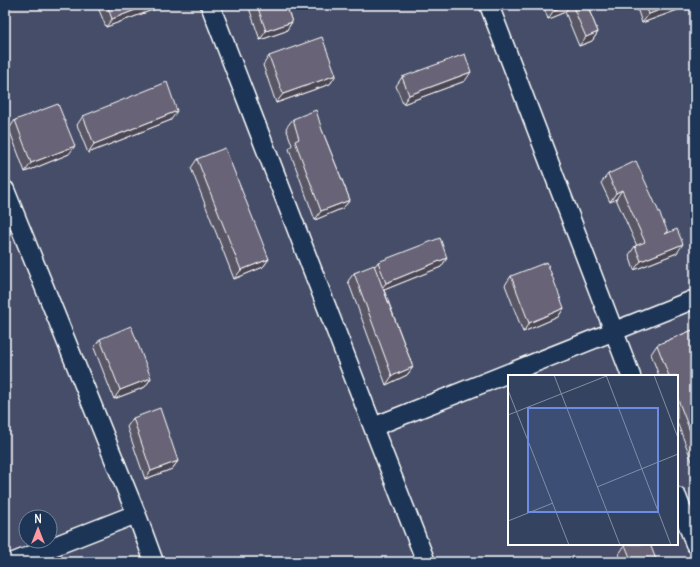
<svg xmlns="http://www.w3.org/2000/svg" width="700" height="567" viewBox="0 0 700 567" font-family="Delius,sans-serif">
	<rect width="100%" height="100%" fill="#344360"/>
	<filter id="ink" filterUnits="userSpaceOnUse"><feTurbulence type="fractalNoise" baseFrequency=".025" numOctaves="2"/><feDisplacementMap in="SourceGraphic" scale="8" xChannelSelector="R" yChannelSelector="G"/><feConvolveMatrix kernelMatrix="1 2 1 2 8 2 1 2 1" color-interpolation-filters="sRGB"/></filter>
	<g filter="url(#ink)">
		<path fill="#444d67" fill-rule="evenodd" d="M5,5H695V562H5ZM509,376H677V544H509ZM26,517H50V541H26Z"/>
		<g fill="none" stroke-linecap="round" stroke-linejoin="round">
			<defs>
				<path id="minor" d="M210,5L373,427L426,562
					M489,5L631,376
					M5,190L139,521L154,562
					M373,427L695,299
					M677,497L695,544
					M14,562L136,514"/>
			</defs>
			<use href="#minor" stroke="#fff" stroke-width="21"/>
			<use href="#minor" stroke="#1d3557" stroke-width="18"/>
		</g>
		<path fill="#595565" stroke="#fff" d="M97,5H160L158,8L106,27Z
			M248,5H286L292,22L286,31L260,40Z
			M543,5H587L598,32L592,41L579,46L565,12L548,19Z
			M636,5H691L642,23Z
			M269,56L336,75L330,84L276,103L263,65Z
			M402,77L465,81L403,104L396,86Z
			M83,116L171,120L88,153L77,125Z
			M293,119L322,130L350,200L343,208L315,220L289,149L292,145L286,128Z
			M15,120L69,154L25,172L9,129Z
			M197,159L269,259L263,267L234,279L191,168Z
			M608,174L668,232L667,234L677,253L634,270L629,255L635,246H637L616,199L610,202L601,183Z
			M447,258L441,267L384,290L413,367L407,375L386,385L348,281L354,273L375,266L378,262Z
			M511,276L564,308L558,317L523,332L505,285Z
			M695,329V469L677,422V376H659L651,354L657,345Z
			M100,339L151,378L145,387L114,399L94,348Z
			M133,418L178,461L172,469L145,479L127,427Z
			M625,545L657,562H622L619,554Z"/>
		<path fill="#494553" stroke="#fff" d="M148,5H160L158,8L106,27L112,19Z
			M567,5H570L565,12L548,19L554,10Z
			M673,5H691L642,23L649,14Z
			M292,22L286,31L260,40L266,31Z
			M598,32L592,41L579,46L586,37Z
			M471,72L465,81L403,104L409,95Z
			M336,75L330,84L276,103L283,94Z
			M177,111L171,120L88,153L94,144Z
			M75,146L69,154L25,172L31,163Z
			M622,190L616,199L610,202L616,193Z
			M350,200L343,208L315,220L321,211Z
			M683,244L677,253L634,270L641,261Z
			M447,258L441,267L379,292L386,283Z
			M269,259L263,267L234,279L241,270Z
			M564,308L558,317L523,332L529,323Z
			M413,367L407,375L386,385L392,376Z
			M151,378L145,387L114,399L120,390Z
			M178,461L172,469L145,479L151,471Z"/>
		<path fill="#686376" stroke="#fff" d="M107,5H148L112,19Z
			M257,5H286L292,22L266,31Z
			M552,5H567L554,10Z
			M572,5H587L598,32L586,37Z
			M645,5H673L649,14Z
			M322,37L336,75L283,94L269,56Z
			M465,54L471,72L409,95L402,77Z
			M167,82L177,111L94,144L83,116Z
			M58,104L75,146L31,163L15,120Z
			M316,110L322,130L350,200L321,211L295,141L299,139L293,119Z
			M225,148L269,259L241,270L197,159Z
			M636,161L668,232L665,234L677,229L683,244L641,261L635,246L645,242L622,190L616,193L608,174Z
			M440,238L447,258L386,283L378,262Z
			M547,262L564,308L529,323L511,276Z
			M374,265L413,367L392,376L354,273Z
			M131,326L151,378L120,390L100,339Z
			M695,329V444L677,397V376H669L657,345Z
			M160,408L178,461L151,471L133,418Z
			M628,544H650L657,562H632L625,545Z"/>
	</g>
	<g transform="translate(508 375)">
		<rect width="170" height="170" fill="#344360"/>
		<path fill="none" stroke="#858ea0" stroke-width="1" d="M46,0L112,170M98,0L163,170M146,0L170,63M0,15L61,170M0,40L101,0M89,112L170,79M0,146L45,128"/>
		<path fill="#6c8ce6" fill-opacity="0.15" stroke="#6c8ce6" stroke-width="2" d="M20,33H150V137H20Z"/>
		<rect width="170" height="170" fill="none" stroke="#fff" stroke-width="2"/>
	</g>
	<rect width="700" height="567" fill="none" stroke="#1d3557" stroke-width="20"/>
	<rect x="10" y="10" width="680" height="547" fill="none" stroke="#fff" stroke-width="1.5" filter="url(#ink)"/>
	<g transform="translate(38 529)"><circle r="19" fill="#1d3557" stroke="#77869a"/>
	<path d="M0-3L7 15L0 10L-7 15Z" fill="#ff9aa2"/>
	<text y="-6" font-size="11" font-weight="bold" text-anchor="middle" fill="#ffffff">N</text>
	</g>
</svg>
